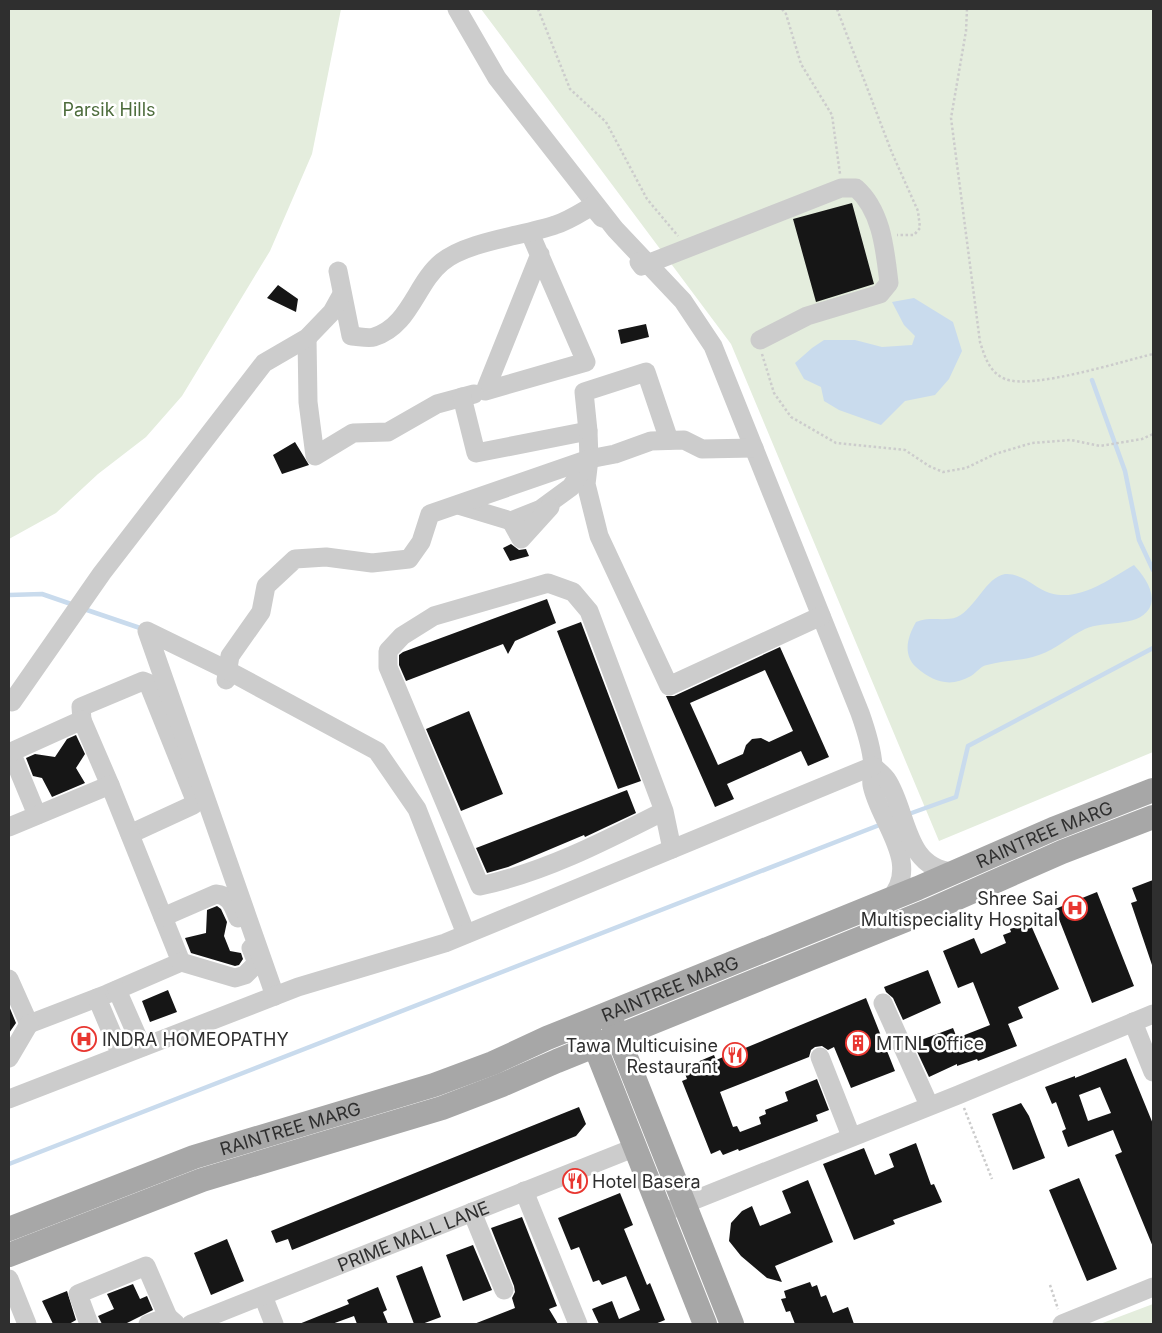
<svg xmlns="http://www.w3.org/2000/svg" width="1162" height="1333" viewBox="0 0 1162 1333" font-family="Inter,sans-serif">
	<rect width="100%" height="100%" fill="#fff"/>
	<path fill="#e4eddd" d="M9,9H341L312,154L270,251L182,396L146,437L98,474L56,513L9,539Z
		M481,9H1153V752L939,841L731,344Z
		M1153,1304V1324H1100Z"/>
	<path fill="#c9dbed" d="M914,298L953,322L962,351L949,379L935,395L905,401L881,425L839,410L824,401L821,387L804,379L795,363L812,348L824,340H855L882,347L912,345L915,336L904,325L892,302Z
		M1134,565C1143,575 1158,594 1149,609C1136,628 1105,620 1085,629C1068,637 1057,649 1039,655C1023,661 1004,660 987,665C981,666 977,672 971,676C950,688 933,682 916,667C902,654 908,636 916,622C930,616 944,622 957,617C975,609 986,577 1005,574C1017,573 1030,582 1039,588C1072,608 1106,581 1134,565Z"/>
	<g fill="none" stroke-linecap="round" stroke-linejoin="round">
		<path stroke="#c9dbed" stroke-width="4.5" d="M1092,380L1125,471L1139,540L1153,570
			M9,595L42,594L74,605
			M84,609L143,629
			M906,815L956,797L968,746L1153,648
			M9,1164L882,824"/>
	</g>
	<path fill="#161616" fill-rule="evenodd" d="M852,203L874,284L816,302L793,219Z
		M278,285L298,299L296,312L267,298Z
		M646,324L649,337L621,344L618,330Z
		M295,442L309,465L282,474L273,455Z
		M511,544L519,550L526,549L529,556L510,561L503,548Z
		M547,599L556,623L515,641L508,654L503,644L406,681L399,665V655L403,652Z
		M581,622L641,781L618,789L557,631Z
		M780,647L829,757L808,766L801,751L727,784L734,799L715,807L666,696H674ZM765,670L793,731L769,742L761,738L752,739L746,745L743,754L718,765L690,703Z
		M469,711L503,794L461,811L426,729Z
		M76,735L85,754L76,768L85,783L52,797L42,778L33,776L26,758L35,754L55,757L67,739Z
		M627,790L636,813L585,837L584,835L508,867L487,873L476,848Z
		M1153,880V965H1152L1131,903L1137,901L1132,888Z
		M1097,892L1134,986L1092,1003L1055,909Z
		M217,906L221,909L227,922L224,936L230,951L241,953L243,959L239,965L235,966L191,953L185,938L206,933L207,910Z
		M1030,923L1059,989L1018,1007L1023,1018L1008,1024L1017,1046L978,1061L977,1059L957,1066V1064L929,1077L913,1043L953,1028L957,1038L990,1025L973,982L958,988L943,951L974,938L981,954L1006,943L1003,935L1011,932L1010,929Z
		M928,970L941,1003L903,1020L893,998L886,992L884,987Z
		M168,990L177,1012L150,1022L142,1001Z
		M866,998L895,1071L851,1088L834,1047L828,1050L822,1046L815,1047L811,1050L809,1057L720,1092L733,1127L737,1126L740,1132L761,1124L759,1117L766,1114L765,1110L788,1101L785,1092L817,1079L829,1110L816,1115L818,1121L739,1151L738,1149L723,1155L720,1150L711,1154L682,1081L687,1079L683,1068L714,1055L716,1060Z
		M9,1006L16,1023L9,1033Z
		M1126,1058L1153,1124V1247L1115,1155L1122,1152L1113,1130L1068,1147L1062,1131L1066,1129L1056,1102L1052,1104L1045,1087L1075,1076V1078ZM1100,1087L1111,1113L1088,1121L1079,1095Z
		M1021,1103L1029,1116L1045,1158L1013,1170L992,1114Z
		M579,1107L586,1124L576,1136L292,1250L288,1239L276,1243L271,1231Z
		M916,1143L931,1185L934,1184L942,1202L893,1220L895,1224L854,1240L823,1164L864,1148L875,1175L894,1167L889,1154Z
		M1079,1178L1117,1269L1087,1281L1049,1190Z
		M808,1180L833,1242L775,1266L782,1282L767,1278L741,1256L729,1241L731,1223L742,1211L752,1206L760,1226L791,1213L782,1191Z
		M620,1193L633,1225L624,1229L647,1285L650,1283L665,1320L655,1324H599L592,1309L612,1301L619,1319L640,1310L626,1276L602,1285L599,1280L593,1282L579,1247L571,1250L558,1218Z
		M522,1217L557,1306L549,1309L558,1324H474L515,1308L512,1298L515,1292L514,1286L491,1228Z
		M227,1239L244,1281L211,1295L194,1253Z
		M473,1245L492,1290L463,1301L446,1255Z
		M422,1266L441,1317L422,1324H414L396,1276Z
		M810,1282L812,1287L817,1285L821,1297L826,1295L833,1313L848,1307L854,1324H795L790,1311L786,1312L781,1299L786,1298L784,1291Z
		M133,1284L140,1299L147,1296L153,1310L125,1324H102L98,1316L114,1309L107,1294Z
		M378,1287L387,1310L383,1312L388,1324H357L354,1316L332,1324H299L349,1304L347,1300Z
		M67,1291L76,1320L69,1324H53L42,1301Z"/>
	<g fill="none" stroke-linecap="round" stroke-linejoin="round">
		<path stroke="#ccc" stroke-width="2.5" stroke-dasharray="2.5 2.5" stroke-linecap="butt" d="M538,9L570,89L606,122L647,199L678,236
			M782,9L786,14L801,64L832,115L840,174
			M837,9L892,153L918,211L920,228L914,235H897
			M967,9L966,31L951,118L980,342C985,357 989,372 1005,379C1032,390 1123,361 1153,354
			M762,354L774,393L791,417L836,443L905,450L929,466L943,472L966,468L995,454L1032,443L1071,440L1100,446L1142,439L1153,434
			M964,1108L992,1179
			M1050,1285L1058,1309"/>
		<g stroke="#ccc" stroke-width="19">
			<path d="M457,9L497,78L615,229L683,301L713,346L860,713C866,730 872,748 873,766C873,772 871,779 872,785C879,822 923,864 889,900"/>
			<path d="M530,233L586,362L485,391L540,254"/>
			<path d="M639,262L642,266L841,188H856C882,211 885,250 889,283L880,294L807,316L760,340"/>
			<path d="M338,271L351,336C358,336 368,339 374,337C410,326 416,283 442,262C468,241 523,236 555,225C568,221 580,213 592,206L602,218"/>
			<path d="M307,338L308,402L315,456L353,433L388,432L437,404L474,394"/>
			<path d="M462,397L476,453L588,431L589,459L586,484L599,536L669,686L821,616"/>
			<path d="M588,431L584,392L646,372L669,440"/>
			<path d="M458,505L511,521L541,509L571,487L589,459L615,454L651,441L684,440L702,449L754,448"/>
			<path d="M511,521L521,539L550,507"/>
			<path d="M226,680L230,656L261,612L266,586L295,559L326,557L372,563L409,559L421,542L430,514L589,459"/>
			<path d="M12,702L102,573L264,363L307,338L332,312L342,294"/>
			<path d="M82,720L81,707L143,681L148,683L195,800L193,805L130,834"/>
			<path d="M11,752L37,815"/>
			<path d="M9,753L82,720L110,785"/>
			<path d="M873,766C877,770 884,775 887,780C908,812 904,868 953,872"/>
			<path d="M664,811C605,841 545,872 480,886L388,667V651L402,636L434,616L548,583L573,592L589,611L664,811L672,849"/>
			<path d="M9,827L110,785L181,962L107,994L29,1024L9,979"/>
			<path d="M163,917L216,894C230,895 233,906 238,918"/>
			<path d="M181,962L235,978L245,975L257,963L251,948"/>
			<path d="M117,990L142,1047"/>
			<path d="M275,996L147,631L227,670L377,751L417,809L466,934"/>
			<path d="M97,998L121,1055"/>
			<path d="M883,1003L929,1105"/>
			<path d="M1133,1022L1153,1072"/>
			<path d="M820,1057L851,1136"/>
			<path d="M9,1058L29,1024"/>
			<path d="M9,1099L298,987L445,943L873,766"/>
			<path d="M524,1191L578,1324"/>
			<path d="M472,1212L504,1290"/>
			<path d="M662,1213L958,1095L1153,1014"/>
			<path d="M9,1279L27,1324"/>
			<path d="M263,1296L274,1324"/>
			<path d="M89,1324L78,1294L146,1266L168,1317"/>
			<path d="M148,1324L168,1317L176,1324"/>
			<path id="s1" d="M191,1324L636,1147"/>
			<path d="M1062,1324L1153,1287"/>
		</g>
		<g stroke="#a7a7a7" stroke-width="24">
			<path d="M612,1022L732,1324"/>
			<path d="M589,1031L705,1324"/>
			<path id="s2" d="M9,1229L194,1157L434,1085L493,1063L547,1038L918,888L1053,829L1153,790"/>
			<path d="M9,1255L202,1180L442,1108L502,1085L557,1061L928,911L1062,852L1153,817"/>
		</g>
	</g>
	<defs>
		<symbol id="hospital-ring" viewBox="-11 -11 22 22"><circle r="9.5" fill="#fff" stroke="#e83630" stroke-width="1.5"/><path d="M-5-5h3v3.5h4V-5h3V5h-3V1.5h-4V5h-3Z" fill="#e83630"/></symbol>
		<symbol id="building-ring" viewBox="-11 -11 22 22"><circle r="9.5" fill="#fff" stroke="#e83630" stroke-width="1.5"/><path d="M-4-6H4V6H1V3H-1V6H-4ZM-2.5-4.3h1.7v1.8h-1.7ZM.8-4.3h1.7v1.8H.8ZM-2.5-1h1.7V.8h-1.7ZM.8-1h1.7V.8H.8Z" fill="#e83630"/></symbol>
		<symbol id="restaurant-ring" viewBox="-11 -11 22 22"><circle r="9.5" fill="#fff" stroke="#e83630" stroke-width="1.5"/><path d="M-5-6h1v4h1v-4h1v4h1v-4h1v5L-1.5 .5V6h-2V.5L-5-1ZM5-6V6H3V1.5H1.5Q1.5-4 5-6Z" fill="#e83630"/></symbol>
	</defs>
	<g fill-rule="evenodd">
		<use href="#hospital-ring" x="1061" y="894" width="28" height="28"/>
		<use href="#hospital-ring" x="70" y="1025" width="28" height="28"/>
		<use href="#building-ring" x="844" y="1029" width="28" height="28"/>
		<use href="#restaurant-ring" x="721" y="1041" width="28" height="28"/>
		<use href="#restaurant-ring" x="561" y="1167" width="28" height="28"/>
	</g>
	<g text-anchor="middle" dominant-baseline="central" stroke-width="5" stroke-linejoin="round" paint-order="stroke">
		<g font-size="18" fill="#4d6c3c" stroke="#fff">
			<text x="109" y="109">Parsik Hills</text>
		</g>
		<g font-size="18" fill="#2f2f2f" stroke="#fff">
			<text stroke="none"><textPath href="#s2" startOffset="1109">RAINTREE MARG</textPath></text>
			<text stroke="none"><textPath href="#s2" startOffset="704">RAINTREE MARG</textPath></text>
			<text stroke="none"><textPath href="#s2" startOffset="299">RAINTREE MARG</textPath></text>
			<text stroke="none"><textPath href="#s1" startOffset="239">PRIME MALL LANE</textPath></text>
		</g>
		<g font-size="18" fill="#2f2f2f" stroke="#fff" text-anchor="start">
			<text x="1058" y="898" text-anchor="end">Shree Sai<tspan x="1058" dy="21">Multispeciality Hospital</tspan></text>
			<text x="102" y="1039">INDRA HOMEOPATHY</text>
			<text x="876" y="1043">MTNL Office</text>
			<text x="718" y="1045" text-anchor="end">Tawa Multicuisine<tspan x="718" dy="21">Restaurant</tspan></text>
			<text x="592" y="1181">Hotel Basera</text>
		</g>
	</g>
	<rect width="1162" height="1333" fill="none" stroke="#2f2f2f" stroke-width="20"/>
</svg>
